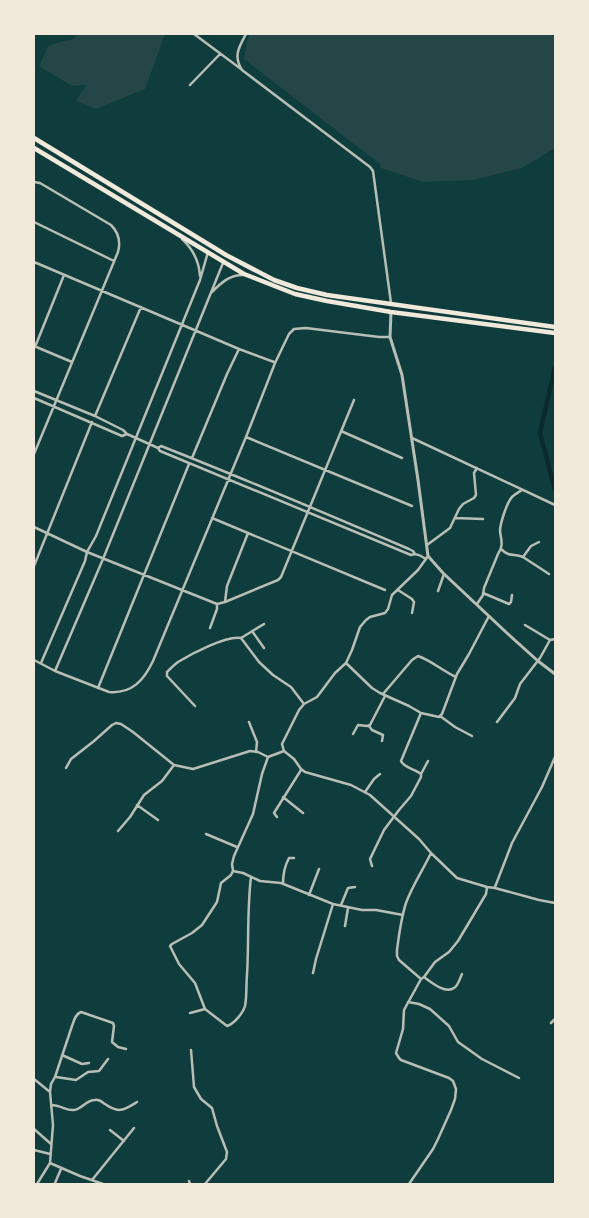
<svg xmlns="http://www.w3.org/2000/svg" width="589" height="1218" viewBox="0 0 589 1218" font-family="Manrope,sans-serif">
	<rect width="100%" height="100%" fill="#0f3d3e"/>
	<path fill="#244646" d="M77,34H165L145,89L96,109L76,101L86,85L72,86L39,66L49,45L73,39Z
		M250,34H555V148L522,168L473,180L423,182L381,168L380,164L244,59L247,41Z"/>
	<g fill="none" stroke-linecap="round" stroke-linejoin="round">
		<path stroke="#0a2a2b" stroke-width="4.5" d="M555,367L540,433L555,490"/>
		<path stroke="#b8beb3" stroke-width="2.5" d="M194,34L241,69
			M246,34C239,47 233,56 242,70L370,167L373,171L391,303
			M190,85L220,54
			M34,182L40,183L111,225C119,233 121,241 118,252L34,454
			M34,222L114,261
			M182,239C193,249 199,261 200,276
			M34,262L239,349L274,362
			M212,292C221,283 229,275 243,275
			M34,346L72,362
			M35,347L64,275
			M34,391L95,416L123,430L127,434L158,448L160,451L411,555C417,553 421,556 426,559
			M34,398L122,436L127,434
			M95,416L141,307
			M341,431L402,458
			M246,437L412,506
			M412,438L555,505
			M158,448L161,446C245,479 327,514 409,549L413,551L415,554
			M192,458L227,374L239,349
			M212,518L385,590
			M455,518L483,519
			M34,527L87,552L217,604L225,602L278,580L281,577L354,400
			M427,545L450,528L459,509L463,504L474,498L476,495L474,473L477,468
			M501,549C510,558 514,553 523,557L549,574
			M428,556L418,570L392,595L388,609L385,613L370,617L366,620L360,627L352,650L346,663L335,673L317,697L304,704L299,710L282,744L284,751L294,759L301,769L305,772L351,785L370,795L419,839L431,853L457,878L487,887L495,888L539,900L555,903
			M523,557L531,546L539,542
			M34,566L92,422
			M398,590L412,599L414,602L412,613
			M438,591L444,574
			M483,593L509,604L511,602L512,595
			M225,602L227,586L248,533
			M477,604L483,595L484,588L498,554C504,545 501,540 500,531C500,524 507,502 512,497C515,494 519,492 522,490
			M525,625L550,640
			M210,628L217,609V604
			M252,631L264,648
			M241,638L259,662L273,675L291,687L304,704
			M34,660L55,671L109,692C132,694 144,680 153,661L246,437L275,363L289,334L294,329L306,328L379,337H390
			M41,663L85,561L87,552L96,536L200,280L208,252
			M346,663L372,688L380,693L409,706L421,713L439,717L442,714L457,674L469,654L489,616
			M55,671L103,559L223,263
			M98,688L189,464
			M383,694L412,660L418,656C432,661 443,671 456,677
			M195,706L167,676V672C170,669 174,665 178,662C191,654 227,635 241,638L264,624
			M440,716L455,727L472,736
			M249,722L257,742L256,752
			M497,722L515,698L520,684L540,658L550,640L555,639
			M369,726L372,730L383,735L382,741
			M353,734L358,725L367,726L370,725L385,696
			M268,757L262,774L253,814L234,856L232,864L233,871L243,873L260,881L281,883L333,904L362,910H376L403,915
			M66,768L71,759L94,741L112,725L116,723L121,724L133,732L174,765L193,769L250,751L258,752L268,757L284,751
			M421,774L428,761
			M365,792L374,779L380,774
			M283,797L303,813
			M137,805L158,820
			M277,817L274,813L301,770
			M118,831L130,817L144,795L162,781L174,765
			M206,834L237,847
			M372,866L370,859L384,830L399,810L411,796L421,777V774C415,769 404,768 401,761L421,713
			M233,871L231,875L221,883L217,902L202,925L192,933L172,944L170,946L179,964L195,983L205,1009L227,1026C234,1024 243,1013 245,1006C247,996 246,985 247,975C249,942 247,909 251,877
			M283,884C283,875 284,867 289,858H294
			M495,887L512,843L542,787L555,757
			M309,895L319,869
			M341,905L348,888L355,887
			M345,926L348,908
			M313,973L316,959L333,904
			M424,977C431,982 445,994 454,988C458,986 460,978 462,974
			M421,979L399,960L397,956V950C399,935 401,918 406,903C412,886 423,870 431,853
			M408,1002L419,1004L430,1009L449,1026L458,1042L482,1059L519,1078
			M190,1013L205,1009
			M551,1023L555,1019
			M191,1050L194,1087L201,1099L212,1108L217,1126L227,1152L226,1159L205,1184
			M62,1055L82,1064L89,1063
			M56,1077L76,1080L88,1072L99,1071L108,1059
			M34,1079L50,1092L53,1125L50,1163L80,1176L103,1184
			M50,1092L51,1084L55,1077L72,1026C74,1021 75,1014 81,1012L113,1023L114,1026L112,1042L118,1047L126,1049
			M51,1105C61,1105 66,1111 74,1110C82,1109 86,1100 95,1100C99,1099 102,1102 105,1104C119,1114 124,1110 137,1102
			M34,1129L51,1144
			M110,1130L124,1141
			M34,1150L50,1154
			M92,1180L134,1128
			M189,1181L190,1184
			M55,1183L61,1169
			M37,1184L50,1163
			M409,1184L433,1149L438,1139L451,1110L455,1099L456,1089L453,1081L449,1078L401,1060L399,1058L396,1053L403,1029L404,1010L421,979L424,977L435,962L449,952L458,941L486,894L487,887"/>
		<path stroke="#b8beb3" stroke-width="3" d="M391,312L390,337L402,375L418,480L428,556L443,573L508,634L538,661L555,674"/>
		<path stroke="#f1e9da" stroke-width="4.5" d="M34,138L226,255L274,280L297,288L327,295L555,327
			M34,148L244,274L295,294L327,301L391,312L555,333"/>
	</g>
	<rect width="589" height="1218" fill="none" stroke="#f1e9da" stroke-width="70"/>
</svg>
